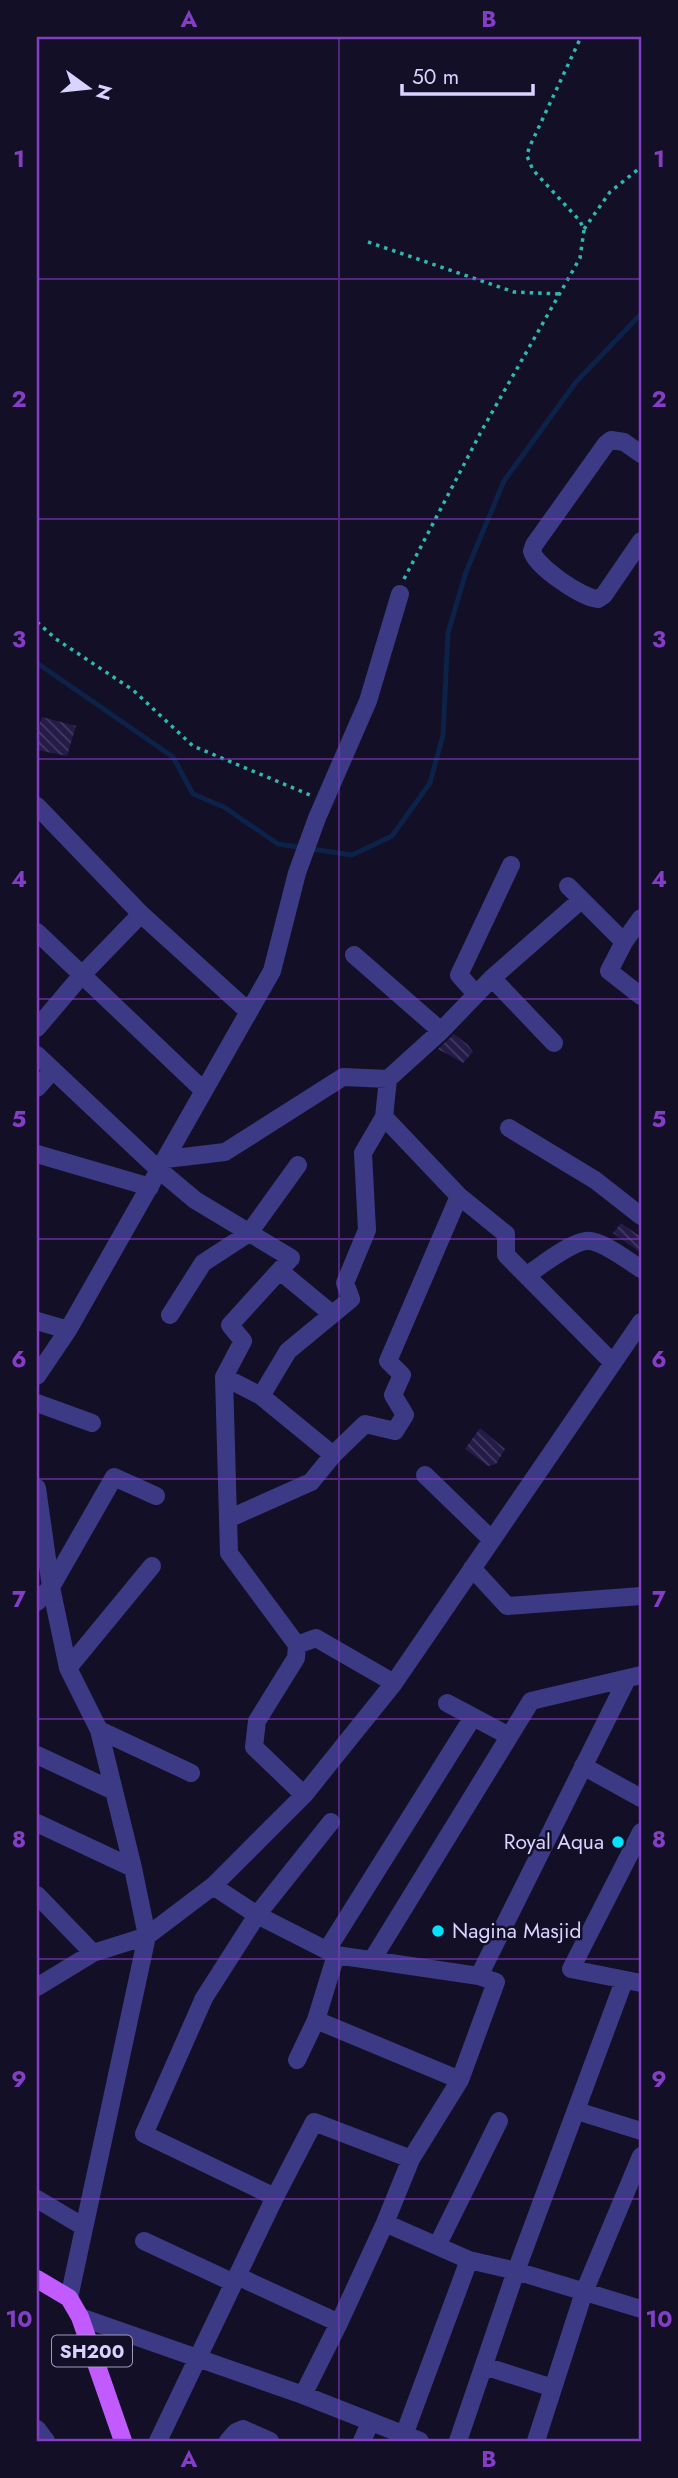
<svg xmlns="http://www.w3.org/2000/svg" width="678" height="2478" viewBox="0 0 678 2478" font-family="Jost,sans-serif">
	<defs>
		<pattern id="building-back-hatch" width="6" height="6" patternUnits="userSpaceOnUse" patternTransform="scale(1.75)"><rect width="6" height="6" fill="#241b47"/><path d="M-1 5l2 2M0 0l6 6M5-1l2 2" fill="none" stroke="#433b63"/></pattern>
	</defs>
	<rect width="100%" height="100%" fill="#130f26"/>
	<g fill="none" stroke-linecap="round" stroke-linejoin="round">
		<path stroke="#0c2248" stroke-width="5" d="M37,663L173,757L193,794L224,807L278,844L352,855L392,836L430,783L443,735L448,633L466,572L504,481L576,382L641,314"/>
	</g>
	<path fill="url(#building-back-hatch)" d="M42,717L76,726L67,756L37,750V731Z
		M454,1034L468,1045L473,1052L463,1063L438,1049Z
		M621,1223L641,1237V1253L613,1233Z
		M480,1428L505,1449L496,1464L488,1466L465,1449Z"/>
	<g fill="none" stroke-linecap="round" stroke-linejoin="round">
		<path stroke="#2fb8b0" stroke-width="3.5" stroke-dasharray="3.5 5" stroke-linecap="butt" d="M584,229L610,192L641,167
			M368,242L514,292L560,294
			M404,579L482,430L580,258L584,230L580,221L533,170L527,156L529,148L581,37
			M37,622L56,639L133,690L193,746L310,795"/>
		<path stroke="#3d3a85" stroke-width="18" d="M641,454L624,442L611,440L606,444L534,545L532,551C535,566 582,598 598,599L604,595L641,541
			M37,806L141,914L248,1011
			M568,886L624,942
			M641,918L624,942L609,971L641,996
			M37,932L204,1091
			M354,955L441,1031
			M492,978L554,1043
			M476,994L459,975L511,865
			M37,1028L81,976L141,914
			M37,1055L158,1169L195,1200L291,1258L230,1325L243,1341L224,1377L229,1553L297,1645L296,1658L257,1721L254,1747L304,1795
			M388,1079L384,1117L459,1196L506,1234V1255L613,1363
			M37,1088L53,1070
			M509,1128L595,1180L641,1216
			M37,1154L150,1187
			M166,1159L225,1152L343,1077L388,1079L441,1031L492,978L581,900
			M280,1271L332,1314
			M527,1275C541,1266 569,1243 586,1241C601,1239 628,1261 641,1269
			M170,1315L203,1263L249,1233L298,1165
			M37,1321L68,1330
			M37,1376L68,1330L272,971L297,873L317,818L368,701L400,594
			M224,1377L261,1396L333,1455
			M261,1396L288,1351L351,1299L345,1283L367,1230L363,1153L384,1117
			M37,1403L92,1423
			M425,1475L491,1539
			M37,1488L51,1587L68,1668L99,1730L133,1868L147,1936L69,2298
			M228,1519L311,1482L333,1455L365,1424L395,1431L405,1415L393,1395L402,1375L388,1361L459,1196
			M472,1568L507,1606L641,1596
			M37,1602L51,1587L114,1477L156,1496
			M297,1645L316,1638L394,1683
			M68,1668L152,1566
			M447,1703L509,1736
			M99,1730L191,1773
			M37,1755L114,1791
			M583,1766L641,1798
			M37,1823L133,1868
			M641,1832L571,1969L641,1983
			M213,1886L257,1915L336,1955L479,1976
			M37,1895L93,1953
			M327,1950L473,1717
			M372,1960L531,1701L641,1675
			M37,1987L93,1953L147,1936L213,1886L304,1795L394,1683L641,1322
			M316,2020L460,2080
			M297,2060L316,2020L336,1955
			M577,2111L641,2131
			M275,2197L144,2134L204,1998L257,1915L331,1822
			M37,2199L84,2227
			M385,2223L469,2260L516,2271L641,2309
			M144,2241L234,2283
			M437,2246L499,2121
			M237,2276L339,2323
			M80,2317L303,2395L420,2441
			M484,2366L553,2388
			M303,2395L339,2323L385,2223L411,2159L460,2080L496,1982L479,1976L627,1679
			M37,2429L46,2441
			M404,2435L469,2260
			M158,2441L275,2197L314,2122L411,2159
			M228,2441L236,2432L243,2429L270,2441
			M362,2441L370,2423
			M458,2441L516,2271L624,1981
			M536,2441L584,2292L641,2156"/>
		<path stroke="#c25bff" stroke-width="18" d="M37,2279L69,2298L80,2317L123,2441"/>
	</g>
	<path fill="none" stroke="#843dc5" stroke-width="2" stroke-opacity="0.55" d="M339,37V2441M37,279H641M37,519H641M37,759H641M37,999H641M37,1239H641M37,1479H641M37,1719H641M37,1959H641M37,2199H641"/>
	<g fill="#00e5ff" stroke="#130f26" stroke-width="2.5">
		<circle cx="618" cy="1842" r="7"/>
		<circle cx="438" cy="1931" r="7"/>
	</g>
	<g text-anchor="middle" dominant-baseline="central" stroke-width="5" stroke-linejoin="round" paint-order="stroke">
		<rect fill="#130f26" stroke="#9e99be" stroke-width="2" x="52" y="2335.5" width="80" height="31" rx="5"/>
		<g font-size="19" font-weight="bold" fill="#d9d4ff">
			<text x="92" y="2351">SH200</text>
		</g>
		<g font-size="21" fill="#d9d4ff" stroke="#130f26" text-anchor="end">
			<text x="604" y="1842">Royal Aqua</text>
			<text x="452" y="1931" text-anchor="start">Nagina Masjid</text>
		</g>
	</g>
	<rect width="678" height="2478" fill="none" stroke="#130f26" stroke-width="77"/>
	<g transform="translate(88 88) rotate(105)" stroke="#130f26" stroke-width="5" paint-order="stroke">
	<path d="M0-5L12 26L0 18L-12 26Z" fill="#d9d4ff"/>
	<text y="-10" font-size="19" font-weight="bold" text-anchor="middle" fill="#d9d4ff">N</text>
	</g>
	<path d="M402 84v10h131v-10" fill="none" stroke="#d9d4ff" stroke-width="3.5"/>
	<text x="412" y="84" font-size="21" fill="#d9d4ff" stroke="#130f26" stroke-width="5" paint-order="stroke">50 m</text>
	<rect x="38" y="38" width="602" height="2402" fill="none" stroke="#843dc5" stroke-width="2.5"/>
	<g font-size="23" text-anchor="middle" font-weight="bold" fill="#843dc5">
		<text x="189" y="27">A</text>
		<text x="489" y="27">B</text>
		<text x="19" y="167">1</text>
		<text x="659" y="167">1</text>
		<text x="19" y="407">2</text>
		<text x="659" y="407">2</text>
		<text x="19" y="647">3</text>
		<text x="659" y="647">3</text>
		<text x="19" y="887">4</text>
		<text x="659" y="887">4</text>
		<text x="19" y="1127">5</text>
		<text x="659" y="1127">5</text>
		<text x="19" y="1367">6</text>
		<text x="659" y="1367">6</text>
		<text x="19" y="1607">7</text>
		<text x="659" y="1607">7</text>
		<text x="19" y="1847">8</text>
		<text x="659" y="1847">8</text>
		<text x="19" y="2087">9</text>
		<text x="659" y="2087">9</text>
		<text x="19" y="2327">10</text>
		<text x="659" y="2327">10</text>
		<text x="189" y="2467">A</text>
		<text x="489" y="2467">B</text>
	</g>
</svg>
